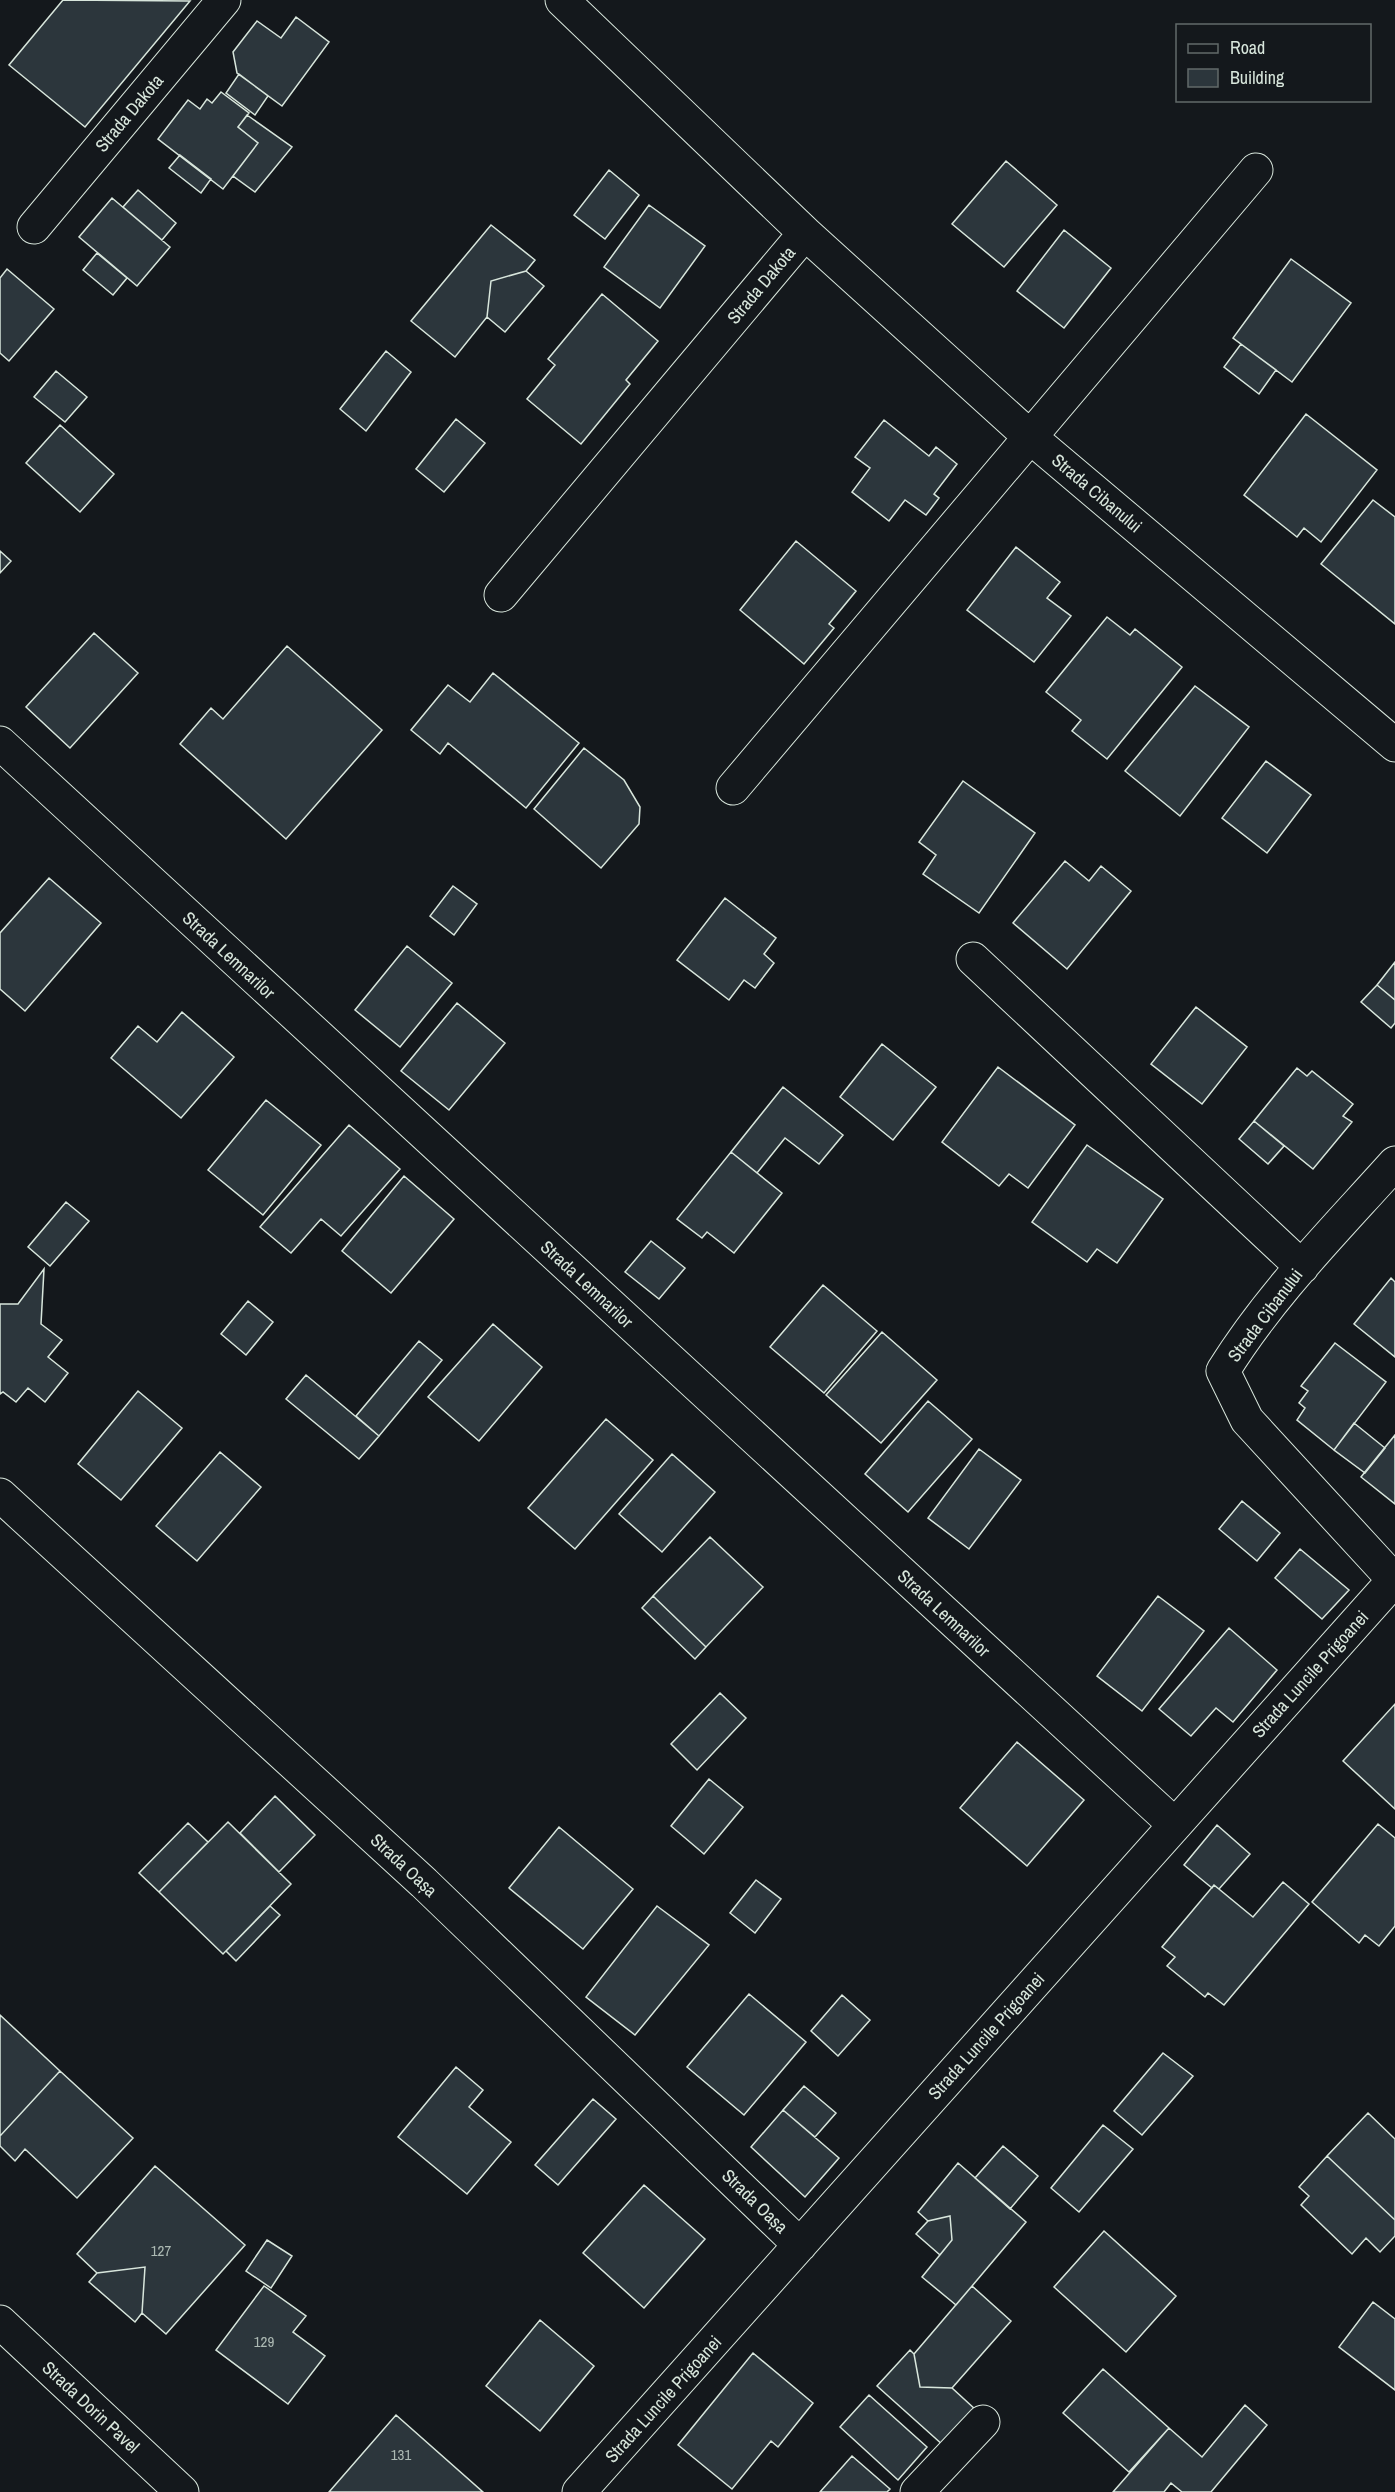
<svg xmlns="http://www.w3.org/2000/svg" width="1395" height="2492" viewBox="0 0 1395 2492" font-family="'Archivo Narrow',sans-serif">
	<rect width="100%" height="100%" fill="#14181c"/>
	<path fill="#2c363c" stroke="#d8e6dc" stroke-width="1.5" d="M63,0L190,1L85,127L9,65Z
		M296,17L329,42L282,106L237,73L233,52L257,21L281,38Z
		M239,74L268,96L255,115L226,93Z
		M221,92L249,113L238,127L258,143L223,189L158,139L188,100L200,109L207,99L212,103Z
		M247,115L292,147L255,192L233,176L258,143L238,127Z
		M180,155L211,179L201,193L169,168Z
		M1006,161L1057,205L1004,267L952,224Z
		M609,170L639,195L605,239L574,215Z
		M138,190L176,223L162,240L123,207Z
		M112,198L170,247L137,286L79,237Z
		M649,205L705,246L660,308L604,267Z
		M491,225L535,260L526,271L491,281L487,317L455,357L411,321Z
		M1064,230L1111,268L1064,328L1017,291Z
		M97,253L127,278L113,295L83,270Z
		M1291,259L1351,303L1292,382L1233,338Z
		M7,269L54,309L9,361L0,353V278Z
		M526,271L544,286L505,332L487,317L491,281Z
		M602,294L658,341L626,380L630,384L581,444L527,399L555,365L548,359Z
		M1241,344L1276,370L1259,394L1224,367Z
		M386,351L411,372L366,431L340,409Z
		M56,371L87,397L65,422L34,397Z
		M1306,414L1377,470L1321,542L1304,528L1297,537L1244,495Z
		M456,419L485,443L444,492L416,469Z
		M884,420L929,456L936,447L957,464L934,494L939,498L926,515L905,500L889,521L852,492L870,468L855,457Z
		M60,425L114,474L80,512L26,463Z
		M1373,500L1395,517V624L1321,564Z
		M796,541L856,591L829,624L834,628L804,664L740,610Z
		M1016,547L1060,582L1047,598L1071,616L1034,662L967,610Z
		M0,551L11,561L0,573Z
		M1107,617L1130,635L1135,629L1182,667L1107,759L1072,731L1081,720L1046,692Z
		M94,633L138,673L70,748L26,707Z
		M287,646L382,730L286,839L180,744L211,708L223,719Z
		M493,673L579,743L526,808L448,743L440,754L411,730L448,685L470,702Z
		M1195,686L1249,727L1180,816L1125,771Z
		M584,748L624,780L640,807L639,824L601,868L534,809Z
		M1266,761L1311,795L1267,853L1222,818Z
		M963,781L1035,833L979,913L923,874L936,855L919,842Z
		M1065,861L1089,881L1101,866L1131,891L1067,969L1013,923Z
		M49,878L101,923L25,1011L0,989V933Z
		M453,886L477,904L454,935L430,916Z
		M725,898L776,938L764,954L774,963L755,988L744,980L729,1000L677,960Z
		M407,946L452,983L400,1047L355,1010Z
		M1395,962V1000L1377,985Z
		M1377,985L1395,1000V1023L1391,1028L1361,1002Z
		M457,1003L505,1043L449,1110L401,1071Z
		M1196,1007L1247,1047L1202,1104L1151,1064Z
		M182,1012L234,1057L181,1118L111,1058L138,1026L157,1042Z
		M882,1044L936,1087L893,1140L840,1097Z
		M998,1067L1075,1125L1028,1188L1009,1174L999,1186L942,1142Z
		M1297,1068L1307,1076L1312,1071L1353,1104L1343,1116L1352,1122L1313,1169L1254,1121Z
		M783,1087L843,1135L819,1164L785,1138L757,1173L731,1152Z
		M266,1100L321,1145L263,1215L208,1170Z
		M1254,1121L1284,1146L1268,1164L1239,1139Z
		M349,1125L400,1169L341,1236L321,1219L291,1253L260,1227Z
		M1087,1145L1163,1199L1117,1263L1097,1249L1087,1262L1032,1222Z
		M731,1152L782,1193L734,1253L707,1232L702,1238L677,1219Z
		M404,1176L454,1219L391,1293L342,1251Z
		M66,1202L89,1221L50,1266L28,1247Z
		M651,1241L685,1268L659,1299L625,1272Z
		M44,1269L41,1324L62,1340L48,1357L68,1373L45,1402L28,1388L16,1402L3,1392L0,1394V1304H18Z
		M1391,1278L1395,1282V1357L1354,1324Z
		M823,1285L877,1331L824,1393L770,1347Z
		M248,1301L273,1322L246,1355L221,1334Z
		M493,1324L542,1367L479,1441L428,1397Z
		M882,1332L937,1380L881,1443L826,1395Z
		M419,1341L442,1360L379,1436L356,1416Z
		M1335,1343L1386,1382L1334,1450L1297,1420L1305,1408L1299,1403L1308,1391L1301,1386Z
		M306,1375L379,1436L359,1459L286,1399Z
		M138,1391L182,1428L121,1500L78,1464Z
		M928,1401L972,1439L908,1512L865,1474Z
		M606,1419L653,1460L575,1549L528,1508Z
		M1354,1423L1385,1448L1365,1473L1334,1450Z
		M1395,1435V1504L1361,1477Z
		M979,1449L1021,1480L969,1549L928,1518Z
		M220,1452L261,1487L197,1561L156,1526Z
		M672,1454L715,1492L662,1552L619,1514Z
		M1242,1501L1280,1533L1257,1561L1219,1529Z
		M710,1537L763,1587L706,1647L653,1596Z
		M1300,1549L1349,1590L1322,1619L1275,1578Z
		M653,1596L706,1647L695,1659L642,1608Z
		M1158,1596L1204,1631L1142,1711L1097,1676Z
		M1229,1628L1277,1670L1233,1722L1216,1708L1191,1736L1159,1709Z
		M720,1693L746,1718L697,1770L671,1744Z
		M1395,1704V1809L1343,1761Z
		M1017,1742L1084,1800L1027,1866L960,1808Z
		M709,1779L743,1807L704,1854L671,1826Z
		M275,1796L315,1835L279,1872L240,1833Z
		M228,1822L291,1884L223,1954L159,1892Z
		M188,1823L208,1842L159,1892L139,1873Z
		M1378,1824L1395,1838V1926L1379,1946L1365,1935L1359,1943L1312,1902Z
		M1217,1825L1250,1854L1219,1889L1214,1885L1212,1888L1184,1865Z
		M559,1827L633,1889L583,1949L509,1888Z
		M756,1880L781,1899L755,1933L730,1913Z
		M1283,1882L1309,1904L1224,2005L1208,1993L1205,1997L1167,1966L1175,1957L1162,1947L1214,1885L1253,1917Z
		M270,1906L280,1915L236,1961L226,1951Z
		M657,1906L709,1945L635,2035L586,1997Z
		M749,1994L806,2042L744,2115L687,2067Z
		M842,1995L870,2020L838,2056L811,2031Z
		M0,2015L60,2071L0,2136Z
		M1163,2053L1193,2076L1142,2135L1114,2111Z
		M456,2067L483,2090L469,2107L511,2142L467,2194L398,2137Z
		M60,2071L133,2138L77,2198L25,2149L15,2161L0,2146V2136Z
		M804,2086L836,2113L815,2137L783,2110Z
		M593,2099L616,2119L558,2185L535,2165Z
		M783,2110L839,2158L805,2197L751,2147Z
		M1368,2113L1395,2139V2220L1327,2156Z
		M1103,2125L1133,2149L1079,2212L1051,2188Z
		M1003,2146L1038,2176L1010,2209L975,2178Z
		M1327,2156L1395,2220V2236L1380,2252L1366,2238L1352,2254L1301,2205L1309,2196L1299,2187Z
		M958,2163L1026,2222L956,2305L922,2277L952,2240L950,2216L928,2221L918,2212Z
		M155,2166L245,2245L166,2334L142,2313L145,2267L97,2273L77,2254Z
		M644,2185L705,2239L644,2308L583,2253Z
		M950,2216L952,2240L940,2255L916,2234L928,2221Z
		M1104,2231L1176,2296L1126,2352L1054,2287Z
		M267,2240L292,2256L271,2288L246,2271Z
		M145,2267L142,2313L135,2322L89,2282L97,2273Z
		M264,2286L306,2316L293,2332L325,2356L288,2404L216,2350Z
		M972,2286L1011,2321L952,2388L920,2387L914,2354Z
		M1373,2302L1395,2319V2390L1339,2347Z
		M540,2320L594,2366L540,2431L486,2386Z
		M910,2350L914,2354L920,2387L952,2388L976,2410L944,2446L877,2386Z
		M753,2353L813,2403L778,2447L771,2441L732,2489L678,2445Z
		M1103,2369L1169,2428L1129,2472L1063,2413Z
		M869,2395L927,2447L898,2480L840,2427Z
		M1245,2405L1267,2425L1211,2492H1182L1171,2483L1164,2492H1113L1169,2428L1202,2457Z
		M396,2415L483,2492H329Z
		M852,2456L890,2489L887,2492H820Z"/>
	<g fill="none" stroke-linecap="round" stroke-linejoin="round">
		<defs>
			<path id="minor" d="M34,227L224,0
				M805,233L1029,436L1395,745
				M501,595L805,233L562,0
				M0,743L1174,1824
				M733,788L1256,170
				M973,959L1302,1267
				M1395,1163C1335,1230 1270,1295 1223,1371L1247,1420L1395,1581
				M0,1495L424,1883L800,2245
				M579,2492L1394,1580
				M917,2492L983,2422"/>
			<path id="primary" d="M0,2322L182,2492"/>
		</defs>
		<use href="#minor" stroke="#d8e6dc" stroke-width="35"/>
		<use href="#primary" stroke="#d8e6dc" stroke-width="35"/>
		<use href="#minor" stroke="#14181c" stroke-width="33"/>
		<use href="#primary" stroke="#14181c" stroke-width="33"/>
	</g>
	<g text-anchor="middle" dominant-baseline="central" stroke-width="4.5" stroke-linejoin="round" paint-order="stroke">
		<g font-size="15" fill="#adbab4">
			<text x="161" y="2250">127</text>
			<text x="264" y="2341">129</text>
			<text x="401" y="2454">131</text>
		</g>
		<g font-size="18" fill="#d8e6dc" stroke="#14181c">
			<text transform="translate(129 113) rotate(-50)">Strada Dakota</text>
			<text transform="translate(761 285) rotate(-50)">Strada Dakota</text>
			<text transform="translate(1097 493) rotate(40)">Strada Cibanului</text>
			<text transform="translate(229 955) rotate(43)">Strada Lemnarilor</text>
			<text transform="translate(587 1284) rotate(43)">Strada Lemnarilor</text>
			<text transform="translate(1265 1315) rotate(-53)">Strada Cibanului</text>
			<text transform="translate(944 1613) rotate(43)">Strada Lemnarilor</text>
			<text transform="translate(1310 1674) rotate(-48)">Strada Luncile Prigoanei</text>
			<text transform="translate(404 1865) rotate(43)">Strada Oașa</text>
			<text transform="translate(986 2036) rotate(-48)">Strada Luncile Prigoanei</text>
			<text transform="translate(755 2201) rotate(44)">Strada Oașa</text>
			<text transform="translate(663 2399) rotate(-48)">Strada Luncile Prigoanei</text>
			<text transform="translate(91 2407) rotate(43)">Strada Dorin Pavel</text>
		</g>
	</g>
	<rect x="1176" y="24" width="195" height="78" fill="#14181c" stroke="#626a69" stroke-width="1.5"/>
	<rect x="1188" y="44" width="30" height="9" fill="#14181c" stroke="#626a69" stroke-width="1.5"/>
	<text x="1230" y="54" font-size="18" fill="#d8e6dc">Road</text>
	<rect x="1188" y="69" width="30" height="18" fill="#2c363c" stroke="#626a69" stroke-width="1.5"/>
	<text x="1230" y="84" font-size="18" fill="#d8e6dc">Building</text>
</svg>
